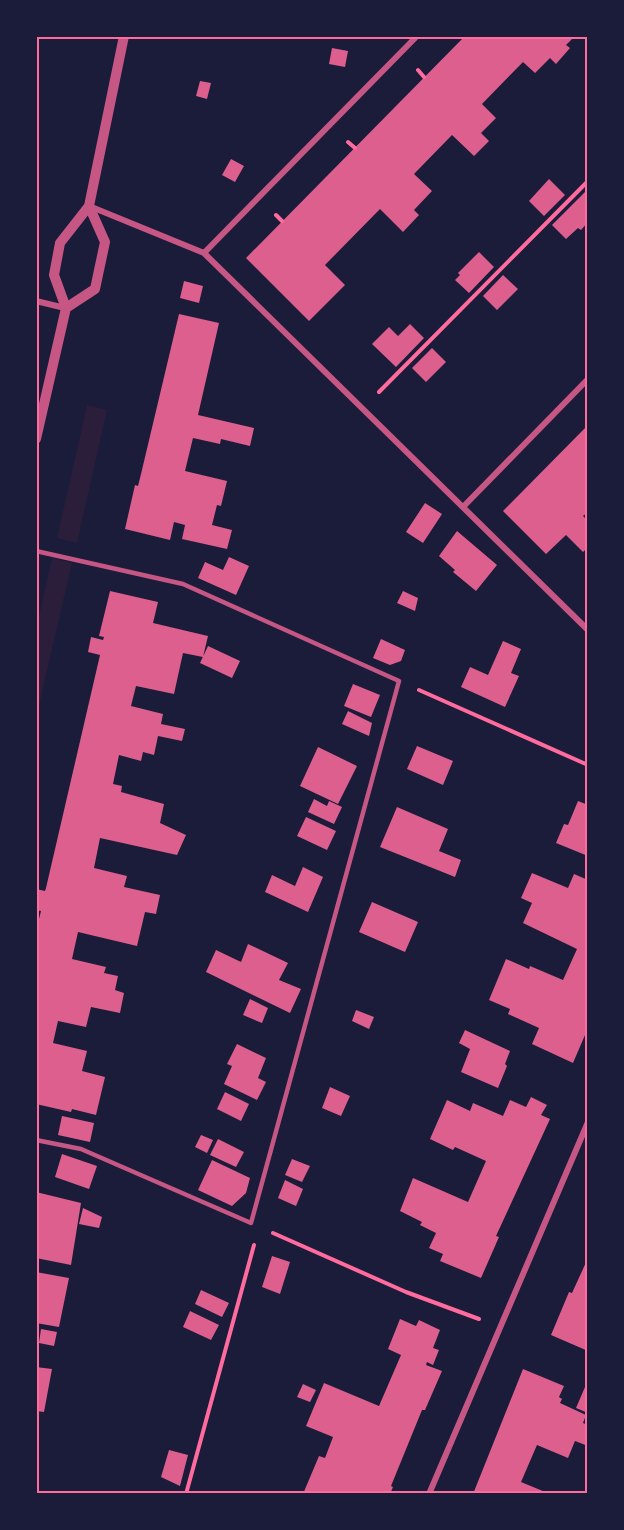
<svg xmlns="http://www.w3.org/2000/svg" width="624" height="1530" viewBox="0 0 624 1530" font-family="'Playfair Display',serif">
	<rect width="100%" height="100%" fill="#1b1b3a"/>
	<path fill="#2a1e3b" d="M87,405L107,410L77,543L57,538Z
		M52,558L72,563L36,718V630Z"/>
	<path fill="#dd5f8e" d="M465,36H575L566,45L570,48L556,64L550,58L535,73L523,62L482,104L496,118L481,133L489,141L474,156L452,135L414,174L432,191L414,210L419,215L403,232L380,209L325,265L345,285L309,321L246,258Z
		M332,48L348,51L345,67L329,64Z
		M200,81L211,83L207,99L196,96Z
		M231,159L244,166L235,182L222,175Z
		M549,179L565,195L544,216L529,201Z
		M588,189V222L581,230L578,228L566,239L552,225Z
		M479,252L494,267L469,293L455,280L460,275L458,273Z
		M503,275L518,289L497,310L483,296Z
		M184,281L203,286L199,303L180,298Z
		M179,314L219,323L198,415L254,428L250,446L221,439L220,444L193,438L185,471L227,481L221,506L217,505L212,525L232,530L227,549L182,539L185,525L174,522L170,540L125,529L135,485L138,486L141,474Z
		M410,324L424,338L396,367L372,344L389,327L398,336Z
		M432,348L446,362L426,382L412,368Z
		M588,425V512L583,516L588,521V547L583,552L566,535L546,554L503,511Z
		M425,503L442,514L423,543L406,532Z
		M457,531L497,565L476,591L453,572L455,570L439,556Z
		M229,557L249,566L236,595L198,578L205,562L223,570Z
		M110,591L158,602L153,623L208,636L203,657L183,653L174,694L136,686L131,706L163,714L161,724L185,729L182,741L158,736L154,755L143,752L141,761L119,755L113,784L122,786L121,792L164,804L160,823L186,835L177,855L100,838L94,868L127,876L124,887L160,895L156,914L145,912L137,946L78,932L72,959L106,967L104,973L118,976L115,990L124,993L120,1013L91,1007L86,1027L58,1021L53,1043L87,1051L82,1071L105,1077L96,1115L72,1109L71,1112L36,1104V931L41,911L36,910V889L45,891L46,888L100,655L88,652L91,637L103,640L104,637L99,636Z
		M403,591L418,598L415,611L397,603Z
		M381,639L405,650L401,661L390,665L373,658Z
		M503,641L521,649L511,673L519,676L505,707L461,687L470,667L488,675Z
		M208,646L240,661L232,678L200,663Z
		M353,684L380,695L371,717L344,706Z
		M348,711L372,723L369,736L342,724Z
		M417,746L453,761L443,785L407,769Z
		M318,747L357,766L338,804L300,786Z
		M314,799L327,806L329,801L342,807L334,824L308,812Z
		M578,801L588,805V856L556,843L564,824L568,825Z
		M397,807L448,829L439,851L461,860L455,877L380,847Z
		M306,817L336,831L327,850L297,836Z
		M303,867L323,877L308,912L265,892L272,875L295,886Z
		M532,873L568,888L574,874L588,880V1028L573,1063L532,1044L539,1028L508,1014L510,1009L489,1000L506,959L529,969L530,966L563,980L577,949L523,923L532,903L521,898Z
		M372,902L418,922L405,952L359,932Z
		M248,944L288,963L279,980L301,989L290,1013L206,972L216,950L241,962Z
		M250,999L268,1008L262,1023L243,1015Z
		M356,1010L374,1017L369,1029L352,1021Z
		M465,1030L510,1051L505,1064L507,1066L498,1088L461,1072L470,1049L459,1043Z
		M237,1044L266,1058L258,1078L266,1082L257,1100L224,1084L232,1066L227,1064Z
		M330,1087L350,1096L341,1116L322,1108Z
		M225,1092L249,1104L241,1121L217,1109Z
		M531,1097L547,1105L541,1115L550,1119L496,1236L499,1237L481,1278L440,1261L443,1254L429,1248L436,1233L420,1225L422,1222L400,1211L413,1178L468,1202L486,1161L455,1147L453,1150L430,1139L447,1100L470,1111L473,1103L503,1116L510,1100L526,1107Z
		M62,1116L94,1123L90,1142L58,1135Z
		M201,1135L213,1140L207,1153L195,1147Z
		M218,1139L244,1152L236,1167L210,1155Z
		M62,1154L97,1166L89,1189L55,1177Z
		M292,1159L310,1166L302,1182L285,1175Z
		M212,1160L250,1178L246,1193L232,1206L198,1190Z
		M285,1180L303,1189L296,1206L278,1198Z
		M36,1192L81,1203L71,1265L36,1258Z
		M83,1208L102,1217L99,1228L79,1224Z
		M272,1256L290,1262L280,1294L262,1287Z
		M588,1258V1351L551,1335L569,1292L572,1293Z
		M36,1272L69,1278L59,1327L36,1323Z
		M201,1290L229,1303L222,1317L195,1304Z
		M190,1311L219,1325L211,1340L183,1327Z
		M400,1319L416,1326L419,1320L440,1330L433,1348L439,1350L433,1365L427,1362L426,1365L442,1371L425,1410H422L391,1486L393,1487L390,1494H303L319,1456L325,1458L333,1437L306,1426L324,1383L379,1406L401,1355L388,1349Z
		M41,1329L57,1332L54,1346L39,1343Z
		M36,1367L52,1369L44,1412L36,1411Z
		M523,1369L564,1386L559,1397L562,1399L560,1403L586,1415L583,1423L588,1425V1446L575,1441L568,1458L537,1445L521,1482L550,1494H473Z
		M588,1380V1413L576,1408Z
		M303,1384L316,1390L310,1402L297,1397Z
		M169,1450L188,1455L180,1486L161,1477Z"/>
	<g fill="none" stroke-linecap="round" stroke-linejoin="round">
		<path stroke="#ff6b9d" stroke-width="4" d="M418,70L424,77
			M348,142L355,148
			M276,215L282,221
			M379,392L588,181
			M419,690L588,765
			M273,1233L406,1292L479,1319
			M186,1494L254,1245"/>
		<path stroke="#c65784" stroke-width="4.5" d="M36,551L183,584L399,681L251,1223L81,1149L36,1140"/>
		<path stroke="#c65784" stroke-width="6" d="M89,206L204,253L588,630
			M204,253L417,36
			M36,301L65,308
			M463,507L588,379
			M429,1494L588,1122"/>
		<path stroke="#c65784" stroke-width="10" d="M66,308L95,289L105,242L89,206
			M36,439L66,308L54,275L60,243L89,206L124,36"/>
	</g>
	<rect width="624" height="1530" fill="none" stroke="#1b1b3a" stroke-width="75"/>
	<rect x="38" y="38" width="548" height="1454" fill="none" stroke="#ff6b9d" stroke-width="2"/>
</svg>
